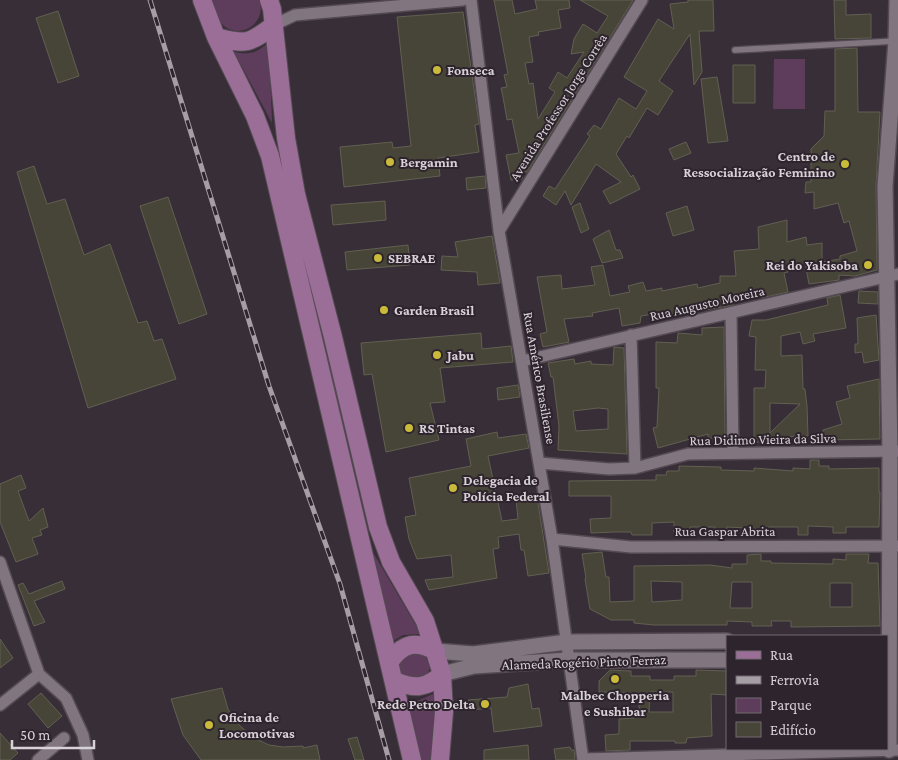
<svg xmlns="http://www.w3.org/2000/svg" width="898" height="760" viewBox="0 0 898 760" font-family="'Crimson Pro',serif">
	<rect width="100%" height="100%" fill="#382e37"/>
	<path fill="#5e3d5c" d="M210,0H259C268,22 240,42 222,24C216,18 213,8 210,0Z
		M269,42L272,123L234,52C250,55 257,53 269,42Z
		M774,59H805V109H773Z
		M371,549L421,634L403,635L391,642Z
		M404,653H424L430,667L427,677L402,679L397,663Z
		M435,693L432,760H421L404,700L413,703Z"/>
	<path fill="#464538" stroke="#616052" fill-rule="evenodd" d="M494,0H512L515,14L537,9L535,0H569L570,8L558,10L561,28L538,32L539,35L529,37L533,62L525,63L529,84L533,83L538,119L555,92L549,88L558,72L567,78L584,52L571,54L574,39L583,24L597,33L608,16L580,0H633L527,172H523L522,179L511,180L506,155L519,153L512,119L507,120L503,97L501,88L507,87L504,75L508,74Z
		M688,0H713L714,31H699L702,72L694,85L690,34L659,81L673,91L658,115L647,108L629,138L627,136L616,154L631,177L633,175L640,189L610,204L603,191L621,182L596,164L571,205L565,191L556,205L543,196L549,186L555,189L590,136L587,134L594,125L601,129L619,98L636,109L647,91L624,77L658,19L674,29L670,4L688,2Z
		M834,0H846V15L871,14V38L835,39Z
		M58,11L79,76L58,83L36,18Z
		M463,12L479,124L475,125L479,152L438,158L440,176L344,187L340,147L392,142L393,148L411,146L397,17Z
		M857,48L858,112H880L876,186L877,270L855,276L839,275V280L809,284L805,263L788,266V272L784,273L788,292L761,298V295L733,297V305L672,316L671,311L641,316L640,323L622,326L619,308L592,313L593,316L564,319L569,342L543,347L540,334L547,332L537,277L561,275L562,289L595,285L591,267L603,265L610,296L630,292L628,286L643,282L646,291L662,288V291L697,284L698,288L720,283V276H736L734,251L759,249L758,227L787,220V242L806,237L807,245L822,243V262L840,259V256L857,251L849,221L844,223L838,203L814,209V192L805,193L806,182H811V149L824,136L825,111H835V49Z
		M733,65H755V103H733Z
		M717,77L728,141L708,143L701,79Z
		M686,142L691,153L674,160L669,149Z
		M34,166L47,204L65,199L84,255L110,244L138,323L147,321L154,341L162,339L176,379L88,408L17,172Z
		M485,176L486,188L467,190L466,178Z
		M168,197L207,314L179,324L140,206Z
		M385,201L386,220L333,225L331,205Z
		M580,203L589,229L581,233L572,207Z
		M687,206L694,230L673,236L666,213Z
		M609,230L616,250H620L623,258L602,263L593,239Z
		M492,236L500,283L478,285L477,272L441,270L442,256L458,257L455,242Z
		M408,245L410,265L347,270L345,252Z
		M859,291L878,292V304L858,303Z
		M840,295L846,328L813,334L815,341L803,344L800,332L781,336V356L802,355L803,389H805L807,406L808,436L770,437V442H754V388H765L766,370H755L756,337L749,336L752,320H766L828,305L827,298ZM770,403L800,404L770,433Z
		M876,315L879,360L864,363L862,352L855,353V344H858L857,318Z
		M724,327L725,438H708V434L658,448L653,428L657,427L659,388H656V342L677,343L678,333L702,335V328Z
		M481,333L482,349L511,346L513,362L440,368L445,402L430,403L439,440L386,452L372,374L364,375L361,343Z
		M614,347L624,348L627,454L558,450L559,426L553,377H551L548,363L574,359L575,364L591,361V364L613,365ZM598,408L608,409V429L576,431L573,411Z
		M879,379L880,439L824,440L823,430L842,424L836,402L850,398L847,386Z
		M518,385L520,397L498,400L497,388Z
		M497,432L498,438L526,434L529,448L488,456L502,521L518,519L516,499L537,497L549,573L528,576L524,550H521L519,534L498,537L499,548L493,549L497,578L429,590L425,580L453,577L451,555L417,559L409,539L405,517L416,515L409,478L471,466L466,439Z
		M810,460H819V466H829V469L879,468V492H880L879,527H846V533H833V527L808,526V535H798V527H767V529L727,527V530H715V527H690V532H674V522L652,523V535H632L631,532H614L591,533L590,519L611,518V496H569V481L656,480V475H666L667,471H679V466L721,467V470L754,471V468L793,471V468L810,469Z
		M21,475L26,488L18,491L29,521L43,508L48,527L40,530L42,535L32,538L38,554L16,562L0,522V484Z
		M602,552L606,577H609L610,602L634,601V566L710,565L732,568V564H747V555L761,554V561H771V563L833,564V559L846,560V554H869L868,563H878L880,626L791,627V621H771L772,626H752V622L727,621V625H654L634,623V620H611L590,609L585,579L586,578L582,554ZM651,581L682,582V600L652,602ZM732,582H752V608H730ZM830,583H852V607H830Z
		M62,581L65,589L34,601L45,622L34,626L18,585L23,583L29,594Z
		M0,639L13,658L0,668Z
		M610,670L631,671V676H650V680H674V676H696V670L727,671V695L711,694L712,736L687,738L686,743H675V741H630V750L606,751L605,735L619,734V719L635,718V715H639V693L599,692V681ZM650,692H673V712H649Z
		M528,684L532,709L539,708L542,726L494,732L491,708L469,710L468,700L507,697L509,688Z
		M222,688L228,709L235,721L252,737L269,745L283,747L303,746V748L317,745L320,760H201L183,735L171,699Z
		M41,693L62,716L48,728L28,704Z
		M0,733L18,753L10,760H0Z
		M357,737L364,760H355L348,739Z
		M528,745L529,760H484V750Z
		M570,747L571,750H574L575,760H556L554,749Z"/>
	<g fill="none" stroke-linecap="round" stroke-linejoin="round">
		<defs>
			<path id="lane" d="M735,50L896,41"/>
			<path id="street" d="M471,0L499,231L552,539L583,760
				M274,25L295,15L463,0
				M499,231L642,0
				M731,313L733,453
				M631,335L635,468
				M522,361L898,274
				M540,463L609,469L635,468L688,454L898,451
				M552,539L631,547L898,546
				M0,562L39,674L66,698L83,735L88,760
				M0,705L39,674
				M583,759L898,750
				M38,760L64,738"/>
			<path id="secondary" d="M436,651L473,654L567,642L727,641
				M442,674L474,666L569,660H727
				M889,750L890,452L885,186L896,41L897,0"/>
			<path id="primary" d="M202,0L216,37L255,116L270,156L412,760
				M269,0L272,9L286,138L296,194L333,337L378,527L391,562L425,621L442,674L444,712L440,760
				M216,37C246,45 249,44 274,25
				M390,661C404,642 416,641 436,651
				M395,681C414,689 426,689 442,674"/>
		</defs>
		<use href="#lane" stroke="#534a52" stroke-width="8"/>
		<use href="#street" stroke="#534a52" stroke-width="14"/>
		<use href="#secondary" stroke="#534a52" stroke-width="18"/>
		<use href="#primary" stroke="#534a52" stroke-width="20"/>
		<use href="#lane" stroke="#817580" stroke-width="5.5"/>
		<use href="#street" stroke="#817580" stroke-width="11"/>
		<use href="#secondary" stroke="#817580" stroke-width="15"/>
		<use href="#primary" stroke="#9a6e97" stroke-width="18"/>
		<defs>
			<path id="rail" d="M150,0L269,386L340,584L389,760"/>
		</defs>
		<use href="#rail" stroke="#a59ea4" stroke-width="5"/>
		<use href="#rail" stroke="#2e242d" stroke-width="3" stroke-dasharray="9" stroke-linecap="butt"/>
	</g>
	<g fill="#c9ba3a" stroke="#2e242d" stroke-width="2">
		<circle cx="437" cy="70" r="5"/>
		<circle cx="390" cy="162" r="5"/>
		<circle cx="845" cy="164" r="5"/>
		<circle cx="378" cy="258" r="5"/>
		<circle cx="868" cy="265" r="5"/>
		<circle cx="384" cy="310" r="5"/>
		<circle cx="437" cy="355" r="5"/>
		<circle cx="409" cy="428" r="5"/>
		<circle cx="453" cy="488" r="5"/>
		<circle cx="615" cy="679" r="5"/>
		<circle cx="485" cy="704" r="5"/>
		<circle cx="209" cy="725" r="5"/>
	</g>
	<g text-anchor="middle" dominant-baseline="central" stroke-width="4" stroke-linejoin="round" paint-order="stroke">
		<g font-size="14" font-weight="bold" fill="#d8d1d7" stroke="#2e242d" text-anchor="start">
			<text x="447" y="70">Fonseca</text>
			<text x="835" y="156" text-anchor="end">Centro de<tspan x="835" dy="16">Ressocialização Feminino</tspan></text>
			<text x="400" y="162">Bergamin</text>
			<text x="388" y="258">SEBRAE</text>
			<text x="858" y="265" text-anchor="end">Rei do Yakisoba</text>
			<text x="394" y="310">Garden Brasil</text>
			<text x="447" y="355">Jabu</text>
			<text x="419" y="428">RS Tintas</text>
			<text x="463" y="480">Delegacia de<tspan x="463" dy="16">Polícia Federal</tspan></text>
			<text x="615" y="695" text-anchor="middle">Malbec Chopperia<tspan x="615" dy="16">e Sushibar</tspan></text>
			<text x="475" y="704" text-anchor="end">Rede Petro Delta</text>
			<text x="219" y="717">Oficina de<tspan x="219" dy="16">Locomotivas</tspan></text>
		</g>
		<g font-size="14" fill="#d8d1d7" stroke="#2e242d">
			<text transform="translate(558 107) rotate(-58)">Avenida Professor Jorge Corrêa</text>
			<text transform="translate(707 303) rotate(-13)">Rua Augusto Moreira</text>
			<text transform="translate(540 378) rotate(80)">Rua Américo Brasiliense</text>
			<text transform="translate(763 439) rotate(-1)">Rua Didimo Vieira da Silva</text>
			<text x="725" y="531">Rua Gaspar Abrita</text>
			<text transform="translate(584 662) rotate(-2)">Alameda Rogério Pinto Ferraz</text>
		</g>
	</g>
	<rect x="726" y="635" width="162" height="115" fill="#2e242d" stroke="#726971"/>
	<rect x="736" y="651" width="25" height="8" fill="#9a6e97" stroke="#726971"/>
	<text x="770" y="660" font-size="15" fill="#d8d1d7">Rua</text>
	<rect x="736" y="676" width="25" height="8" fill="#a59ea4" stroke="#726971"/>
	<text x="770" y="685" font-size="15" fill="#d8d1d7">Ferrovia</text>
	<rect x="736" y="698" width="25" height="15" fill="#5e3d5c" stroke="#726971"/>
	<text x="770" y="710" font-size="15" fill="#d8d1d7">Parque</text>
	<rect x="736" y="722" width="25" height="15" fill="#464538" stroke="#726971"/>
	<text x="770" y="735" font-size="15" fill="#d8d1d7">Edifício</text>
	<path d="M12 740v8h82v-8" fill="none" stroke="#d8d1d7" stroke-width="2.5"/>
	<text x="20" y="740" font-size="15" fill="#d8d1d7" stroke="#2e242d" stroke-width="4" paint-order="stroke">50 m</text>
</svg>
